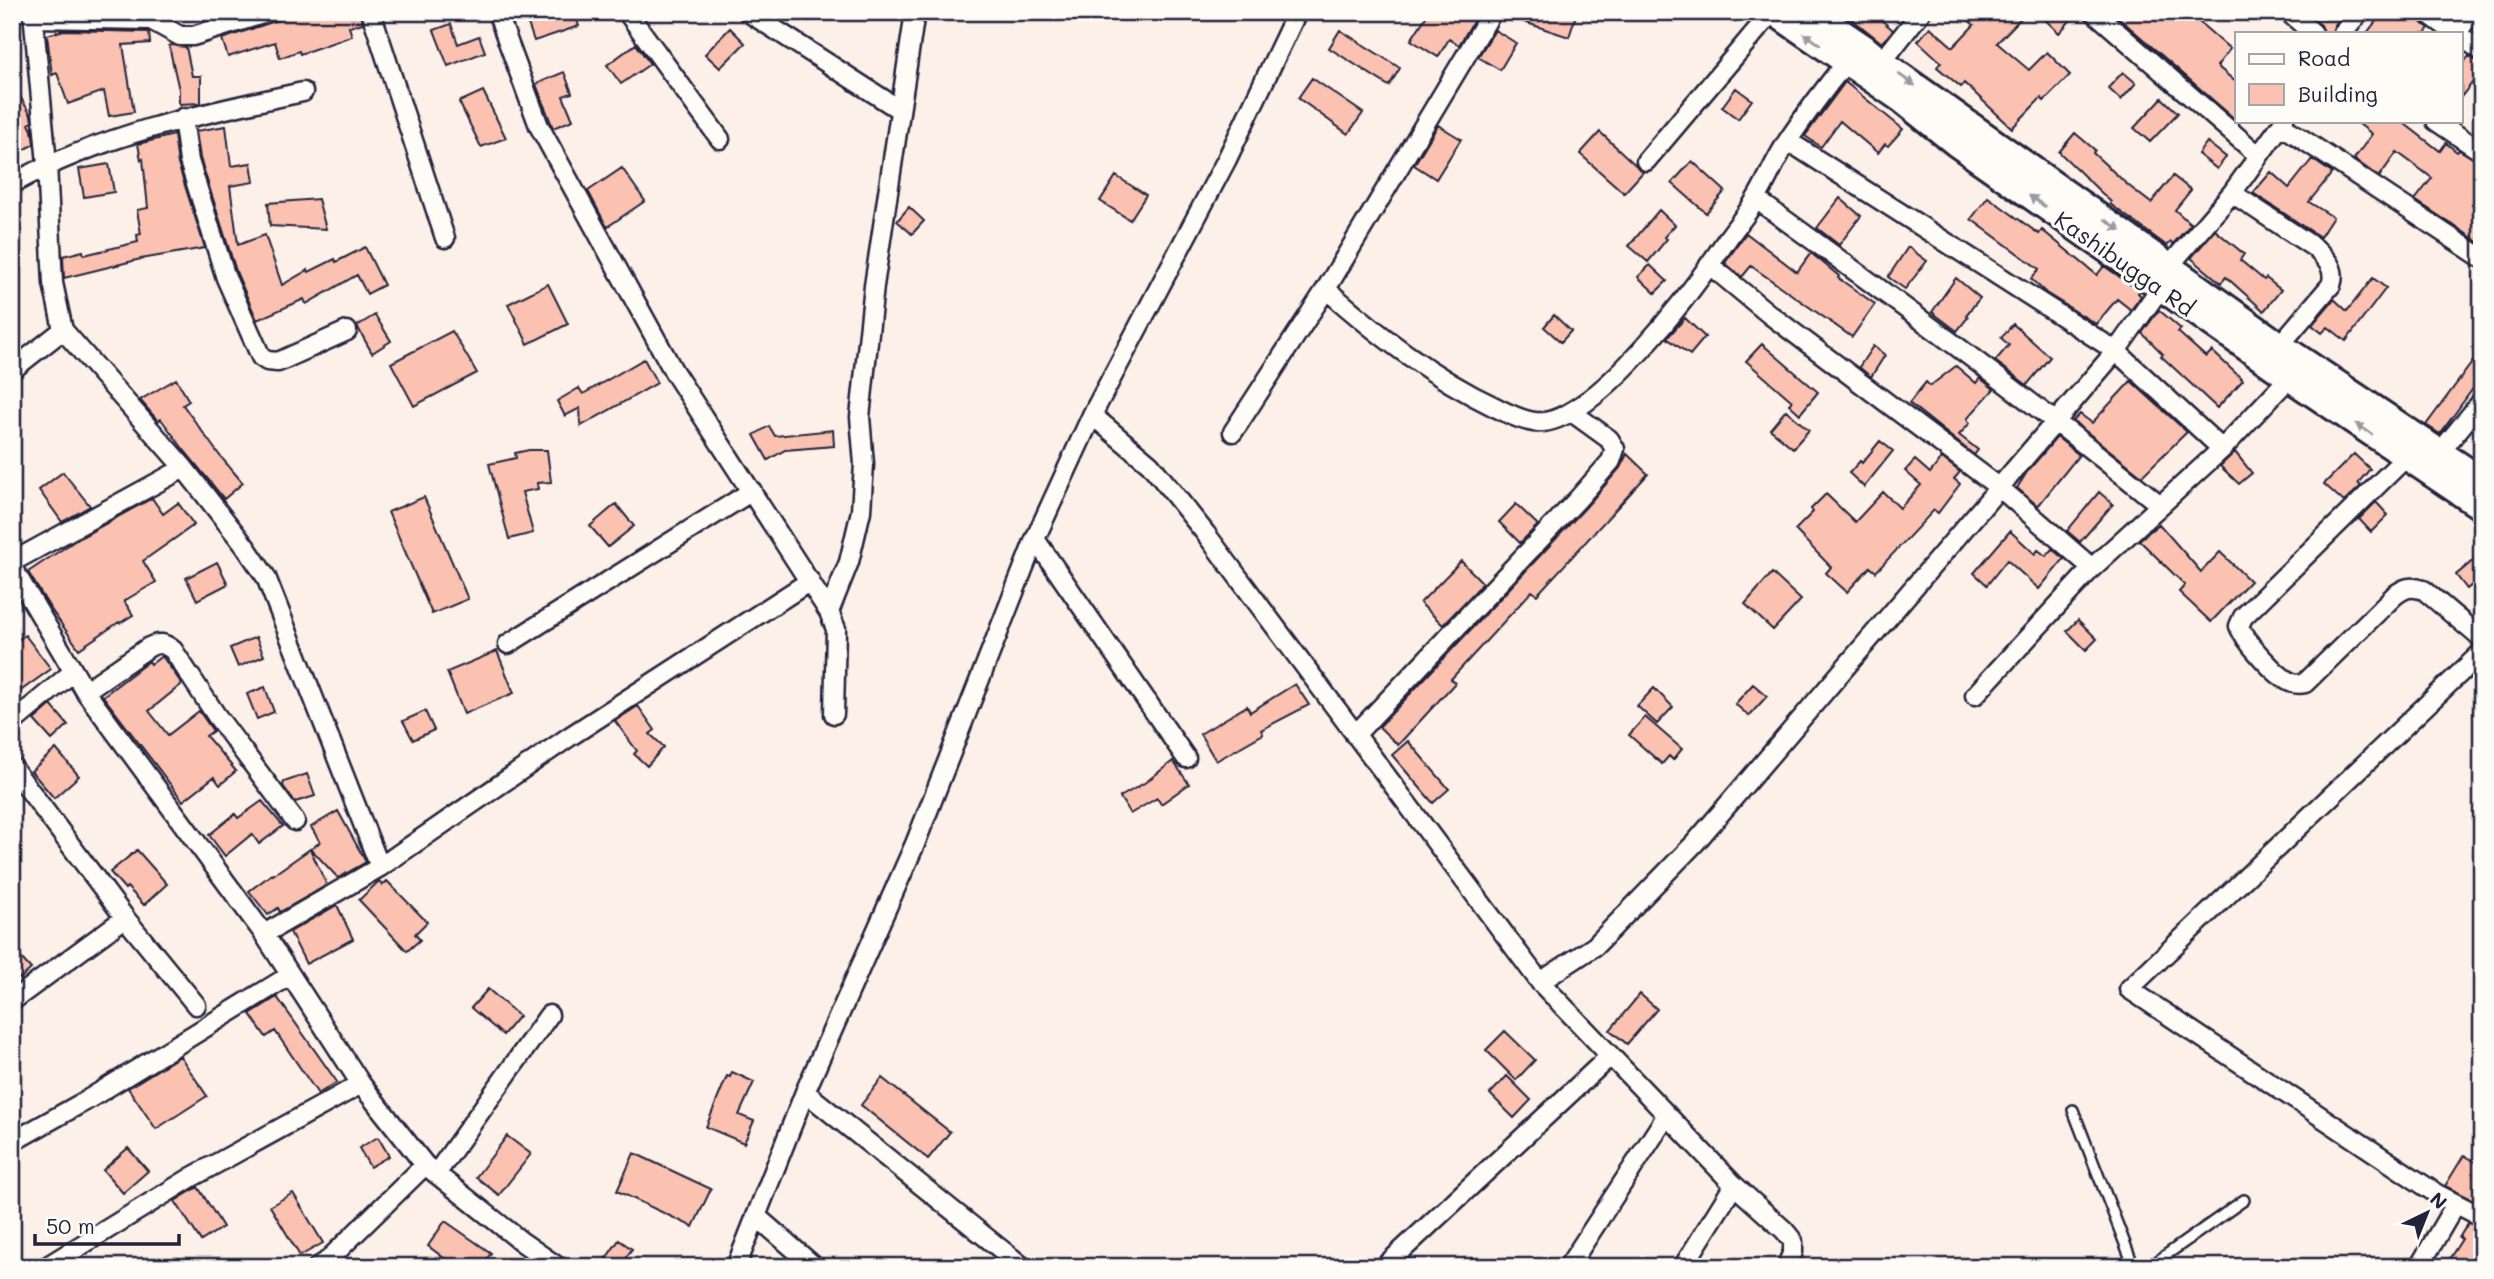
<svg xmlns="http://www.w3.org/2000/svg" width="2494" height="1279" viewBox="0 0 2494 1279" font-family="Mali,sans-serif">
	<rect width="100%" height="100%" fill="#fdf0e9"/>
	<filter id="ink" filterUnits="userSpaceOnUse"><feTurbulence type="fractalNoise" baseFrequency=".0143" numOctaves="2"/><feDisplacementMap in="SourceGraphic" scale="14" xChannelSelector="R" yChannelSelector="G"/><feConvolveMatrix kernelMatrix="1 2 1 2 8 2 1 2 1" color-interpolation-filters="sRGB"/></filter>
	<g filter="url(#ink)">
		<path fill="#fbc2b2" stroke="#22223b" stroke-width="2" d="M301,12H360L363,23L349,27L352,36L300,54L299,51L280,58L275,42L228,57L222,39Z
			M524,12H574L579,26L534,41Z
			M1429,12H1462L1474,20L1459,45L1449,39L1438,57L1411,40Z
			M1503,12H1577L1569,37L1503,15Z
			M1843,12H1872L1893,30L1882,43Z
			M1959,12H2027L1997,43L2029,70L2047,52L2070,75L2044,101L2041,98L2012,128L1964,83L1961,87L1937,67L1941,62L1918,41L1930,27L1953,47L1974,25Z
			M2037,12H2078L2059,33Z
			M2112,12H2207L2199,22L2230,49L2217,66L2237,83V121Z
			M2315,12H2345L2334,26L2332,33H2324L2321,25L2311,17Z
			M2383,12H2415L2419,21L2429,28L2425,33H2367Z
			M451,24L458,44L479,36L485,52L448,66L434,30Z
			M730,28L745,43L720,68L705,54Z
			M64,30L149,32L150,43L123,45L134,112L109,116L104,91L68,104L57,73L52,75L47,35Z
			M1340,30L1400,68L1389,86L1329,48Z
			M1495,30L1516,43L1500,70L1478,57Z
			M636,44L650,64L621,84L607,65Z
			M173,45L186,47L192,76H201V103L179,104V90L169,46Z
			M2469,56L2482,65V70L2461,97V66Z
			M564,72L572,93L563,96L573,120L553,128L536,84Z
			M2123,72L2136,83L2121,100L2108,88Z
			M1312,78L1363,113L1348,134L1298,98Z
			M1845,82L1903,129L1888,146L1885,144L1878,153L1840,121L1821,147L1805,136Z
			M12,83L31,115L32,122L29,124L32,130L34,144L12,157Z
			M1736,88L1752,100L1738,119L1722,107Z
			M483,91L506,138L481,147L459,102Z
			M2162,98L2178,113L2150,142L2134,128Z
			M2355,121H2401L2440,151L2446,143L2457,152L2459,150L2482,163V192L2472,204L2482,211V244L2415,200L2432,178L2397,152L2379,177L2354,159L2372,134Z
			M1438,125L1461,139L1436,179L1414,165Z
			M226,126L231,166L251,163L254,182L230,186L238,245L265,235L282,285L308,270L309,272L335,259L336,262L365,247L384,285L367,294L357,275L306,304L304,299L257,320L237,274L200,158L196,131Z
			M1600,132L1643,172L1624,193L1580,154Z
			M2075,133L2095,150L2093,153L2129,186L2151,203L2173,176L2191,190L2175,210L2191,224L2173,244L2171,242L2167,246L2110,204L2111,202L2059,152Z
			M174,135L178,164L205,248L141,259L64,278L63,256L83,251L84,255L138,242L137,235L141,234L137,210L148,208L143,159L141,160L138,144Z
			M2207,142L2226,157L2217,169L2198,154Z
			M2312,159L2332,173L2309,202L2333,217L2320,237L2253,193L2271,172L2289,188Z
			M1692,161L1725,191L1706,213L1672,183Z
			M109,164L114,192L84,197L79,169Z
			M622,168L645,201L607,227L588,191Z
			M1116,176L1146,195L1130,220L1100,201Z
			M1988,197L2039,234L2042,230L2097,275L2104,266L2140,291L2138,293L2141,296L2131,310L2117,299L2096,324L2046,293L2031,279L2039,269L1971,219Z
			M1840,198L1861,216L1839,245L1817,228Z
			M318,199L326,229L270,226L268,203Z
			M909,207L924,221L912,234L897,221Z
			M1659,210L1675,225L1664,237L1667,239L1648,262L1629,246Z
			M2215,230L2244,254L2240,260L2264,280L2266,278L2281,290L2264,311L2226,277L2221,283L2191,258Z
			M1746,233L1797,272L1811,253L1839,276L1838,278L1875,304L1852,337L1751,266L1742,277L1725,263Z
			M1908,247L1927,261L1905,289L1888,277Z
			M1650,265L1667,281L1655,293L1638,277Z
			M1956,278L1980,298L1966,315L1968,317L1957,331L1932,312Z
			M2373,278L2386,288L2346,341L2328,327L2322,333L2312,325L2334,299L2347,311Z
			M548,284L568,324L528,344L508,304Z
			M2159,310L2181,329L2178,332L2206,357L2212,351L2243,380L2217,408L2161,356L2163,354L2142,333Z
			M375,315L391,341L372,353L357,326Z
			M1554,315L1571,331L1561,342L1544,327Z
			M1685,318L1705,337L1690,355L1667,338Z
			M2013,324L2050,357L2027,385L1995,361L2009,345L2001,338Z
			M452,331L477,373L414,406L391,363Z
			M1762,344L1818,392L1800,414L1789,404L1792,401L1746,361Z
			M1873,346L1885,355L1871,377L1859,367Z
			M2482,349V376L2440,434L2426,425Z
			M644,359L657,383L581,426L580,408L565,416L557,401L579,388L583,394Z
			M1956,366L1976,383L1980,378L1994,389L1967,419L1970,423L1959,435L1978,450L1974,455L1909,403L1926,382L1930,386Z
			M176,379L189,401L183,405L220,456L243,483L224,499L184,450L161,419L158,421L140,400Z
			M2131,381L2187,432L2142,476L2073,421L2080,414L2092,423Z
			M1786,410L1809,430L1793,448L1770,429Z
			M769,426L775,436L833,430L834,446L785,450L768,460L754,435Z
			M2057,437L2079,455L2038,506L2017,488L2027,472Z
			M1880,441L1893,451L1864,487L1849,473L1860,461L1862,463Z
			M529,450H547L551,482L537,483L538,489L522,492L533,533L509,539L489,464L516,458L515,453Z
			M2235,452L2252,473L2239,484L2220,466Z
			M1627,454L1648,474L1537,595L1532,591L1451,679L1455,683L1398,745L1379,727L1585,508L1620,468Z
			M2354,454L2370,469L2358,483L2361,486L2344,502L2324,484Z
			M1942,458L1960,472L1954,479L1960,484L1938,513L1934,510L1876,572L1870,567L1847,592L1826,573L1831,567L1795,530L1813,512L1811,509L1826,494L1855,522L1883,492L1900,508L1921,485L1905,471L1915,460L1930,473Z
			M63,472L90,506L62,522L39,490Z
			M2099,492L2113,504L2080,542L2067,531Z
			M424,497L468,599L432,614L388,512Z
			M152,498L163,514L178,503L194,525L143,561L156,582L124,601L133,615L120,623L119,622L79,649L50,608L28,572L76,540Z
			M2376,502L2388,515L2371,532L2359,519Z
			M616,504L634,526L608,547L590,526Z
			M1516,504L1538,525L1520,543L1499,522Z
			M2159,524L2201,572L2220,552L2250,581L2211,622L2179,592L2185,585L2139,540Z
			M2010,531L2035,554L2038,550L2046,556L2052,549L2064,559L2039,589L2007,560L1987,585L1974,573Z
			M2482,553V576L2467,589L2456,575Z
			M1461,561L1483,583L1443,625L1420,603Z
			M217,562L228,584L197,600L186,578Z
			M1772,573L1801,600L1773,630L1745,604Z
			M2078,620L2097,639L2086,650L2067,631Z
			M25,635L51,669L12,697V644Z
			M256,637L264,656L238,667L230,648Z
			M497,651L514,693L464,714L447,672Z
			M162,656L182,684L149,711L168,735L199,711L213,731L206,736L236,771L220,785L214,777L183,801L103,696L149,661L151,664Z
			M1295,684L1309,705L1261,730L1263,734L1216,761L1200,734L1247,706L1250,712Z
			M1753,684L1767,696L1749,716L1735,704Z
			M265,687L274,712L257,719L247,694Z
			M1654,688L1673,707L1657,724L1637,706Z
			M51,705L68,725L52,740L34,720Z
			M638,706L655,730L650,734L664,747L647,766L634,754L637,751L615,721Z
			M425,711L434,730L413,740L403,721Z
			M1645,717L1682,749L1673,760L1669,756L1662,764L1629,735Z
			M1408,741L1449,789L1433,803L1392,755Z
			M56,749L79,776L54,798L31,771Z
			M1173,761L1189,784L1161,804L1157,798L1130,814L1120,797L1146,782Z
			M307,774L315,796L295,802L283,786L284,782Z
			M262,801L283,826L259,844L252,834L225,856L209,835L235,814L238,818Z
			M338,811L366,862L338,878L311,849L320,842L311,827Z
			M310,849L327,885L280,912L278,908L268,915L249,891L272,874L273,875Z
			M137,850L167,884L144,905L127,887L125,889L110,872Z
			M379,881L382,886L387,881L427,922L415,934L420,940L407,951L359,900Z
			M337,905L353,939L306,964L290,932Z
			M12,948L31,969L20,979L12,970Z
			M488,989L519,1016L503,1035L471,1008Z
			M1640,994L1657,1009L1627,1044L1610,1030Z
			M277,997L337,1082L318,1094L275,1031L266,1037L250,1014Z
			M1505,1031L1535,1060L1516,1080L1486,1050Z
			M180,1056L207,1096L156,1129L128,1088Z
			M732,1072L754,1082L739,1115L754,1121L744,1143L706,1127L727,1076L730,1077Z
			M1507,1076L1531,1100L1514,1118L1490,1094Z
			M882,1078L950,1132L928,1159L861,1105Z
			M507,1136L531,1154L499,1195L476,1177Z
			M378,1137L389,1156L370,1167L359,1148Z
			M128,1148L148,1171L123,1193L103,1170Z
			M634,1153L711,1189L693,1227L617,1191Z
			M2464,1155L2482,1166V1204L2445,1186Z
			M198,1187L223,1227L201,1241L175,1201Z
			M293,1193L323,1243L300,1256L270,1206Z
			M445,1221L491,1253L481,1267H456L428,1246Z
			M2468,1223L2482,1228V1267H2444L2462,1239L2459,1238Z
			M619,1240L632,1249L619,1267H600Z"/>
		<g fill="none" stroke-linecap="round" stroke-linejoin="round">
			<defs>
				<path id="service" d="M2073,1110L2134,1267
					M2149,1267L2244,1200"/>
				<path id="minor" d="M33,12L47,164L53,283L63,330L184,468L245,546L266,577L380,867
					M371,12L445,238
					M497,12L539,126L674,372L829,612L836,629L834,714
					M627,12L720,139
					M748,12L900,110
					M2094,12L2258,155
					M2288,12L2313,33
					M2426,12L2455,33
					M33,18L151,20L180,36H193L269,12
					M2343,33L2360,12
					M2457,33L2472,12
					M2461,37L2482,51
					M1882,62L1921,12
					M183,118L189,161L226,278L261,357L267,361L278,362L347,331
					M2436,121L2482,152
					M2281,125L2482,258
					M1788,141L2116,351L2222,449
					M1646,161L1772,12
					M12,184C102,134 204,113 303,92
					M2232,193L2315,248C2326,259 2337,269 2331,285L2280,345
					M1756,199C1893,298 2029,398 2160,505
					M2170,265L2232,193L2284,121
					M1711,266L1769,314L2000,488L2092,568
					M1326,289C1378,335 1432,377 1495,407C1507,413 1520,420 1534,422C1592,430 1698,283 1728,238C1737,225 1748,213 1756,199C1768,179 1776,158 1789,139C1807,112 1826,87 1846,62
					M12,370L63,330
					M1092,415L1150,464L1206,534L1540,982L1734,1185L1784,1230L1793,1241V1252L1786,1267
					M1233,432L1326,289L1492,12
					M2441,451L2482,401
					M2406,457L2243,617L2239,626C2245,641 2278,679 2293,683C2297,684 2301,684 2305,683L2394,596C2405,587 2411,586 2424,590L2482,639
					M1035,539L1186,758
					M12,562L184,468
					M12,567L85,691L264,934L361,1084L425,1165L522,1242L558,1267
					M829,612L849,562L861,511L864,464L860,417L874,286L915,12
					M508,644L752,491
					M2482,652L2129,989L2437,1194L2482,1217
					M85,691L149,647C159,642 164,643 173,650L216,715L295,821
					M1975,695L2092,568L2222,449L2289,378
					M12,723L73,672
					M1355,735L1577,500L1611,461L1615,449L1609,439L1573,413
					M12,767L125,918L196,1005
					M264,934L380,867L569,737L810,581
					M1540,982L1595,946L1695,843L2116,351L2161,287
					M12,1001L125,918
					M805,1092L1023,1267
					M12,1142L87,1100L289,976
					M436,1174L549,1015
					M756,1216L815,1267
					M46,1267L192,1177L361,1084
					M318,1267L326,1262L425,1165
					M736,1267L805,1092L915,844L1035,539L1092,415L1227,159L1297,12
					M1384,1267L1609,1057
					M1568,1267L1667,1115
					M1683,1267L1734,1185
					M2419,1267L2455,1205"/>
				<path id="secondary" d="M1773,12L1900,99L1956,144L2289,378L2482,508
					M1812,12L1864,47L1882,62L2280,345L2482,480"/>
			</defs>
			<use href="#service" stroke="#22223b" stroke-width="14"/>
			<use href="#minor" stroke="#22223b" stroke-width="23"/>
			<use href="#secondary" stroke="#22223b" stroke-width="30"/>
			<use href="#service" stroke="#fdfcf7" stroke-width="9"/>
			<use href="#minor" stroke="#fdfcf7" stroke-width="18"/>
			<use href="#secondary" stroke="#fdfcf7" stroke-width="24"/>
		</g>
		<defs><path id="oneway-solid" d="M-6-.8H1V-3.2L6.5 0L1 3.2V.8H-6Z" transform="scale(1.75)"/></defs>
		<g fill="#9a9aa2">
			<use href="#oneway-solid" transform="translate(1812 39) rotate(-146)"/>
			<use href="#oneway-solid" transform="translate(1907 80) rotate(35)"/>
			<use href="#oneway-solid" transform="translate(2037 201) rotate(-145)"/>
			<use href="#oneway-solid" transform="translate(2113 225) rotate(35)"/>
			<use href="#oneway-solid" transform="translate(2364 429) rotate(-146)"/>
		</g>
	</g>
	<g text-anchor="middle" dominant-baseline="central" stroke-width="6" stroke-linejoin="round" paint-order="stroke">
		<g font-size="23" fill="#22223b" stroke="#fdfcf7">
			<text transform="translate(2125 263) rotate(35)">Kashibugga Rd</text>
		</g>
	</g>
	<rect width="2494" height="1279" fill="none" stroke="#fdfcf7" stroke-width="42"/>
	<rect x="21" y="21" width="2452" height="1237" fill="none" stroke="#22223b" stroke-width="2.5" filter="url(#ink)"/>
	<rect x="2235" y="32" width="228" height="91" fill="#fdfcf7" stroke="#a5a5ac" stroke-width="2"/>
	<rect x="2249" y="54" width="35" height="10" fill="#fdfcf7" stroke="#a5a5ac" stroke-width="2"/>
	<text x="2298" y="66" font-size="21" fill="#22223b">Road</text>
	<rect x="2249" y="84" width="35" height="21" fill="#fbc2b2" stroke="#a5a5ac" stroke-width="2"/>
	<text x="2298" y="102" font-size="21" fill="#22223b">Building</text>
	<g transform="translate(2427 1213) rotate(43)" stroke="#fdfcf7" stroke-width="5" paint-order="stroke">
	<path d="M0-5L12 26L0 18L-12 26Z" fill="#22223b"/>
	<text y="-10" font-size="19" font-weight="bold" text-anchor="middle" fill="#22223b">N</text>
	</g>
	<path d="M35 1234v10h144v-10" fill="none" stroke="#22223b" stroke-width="3.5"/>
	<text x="46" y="1234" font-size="21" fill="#22223b" stroke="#fdfcf7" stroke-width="5" paint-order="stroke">50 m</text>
</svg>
